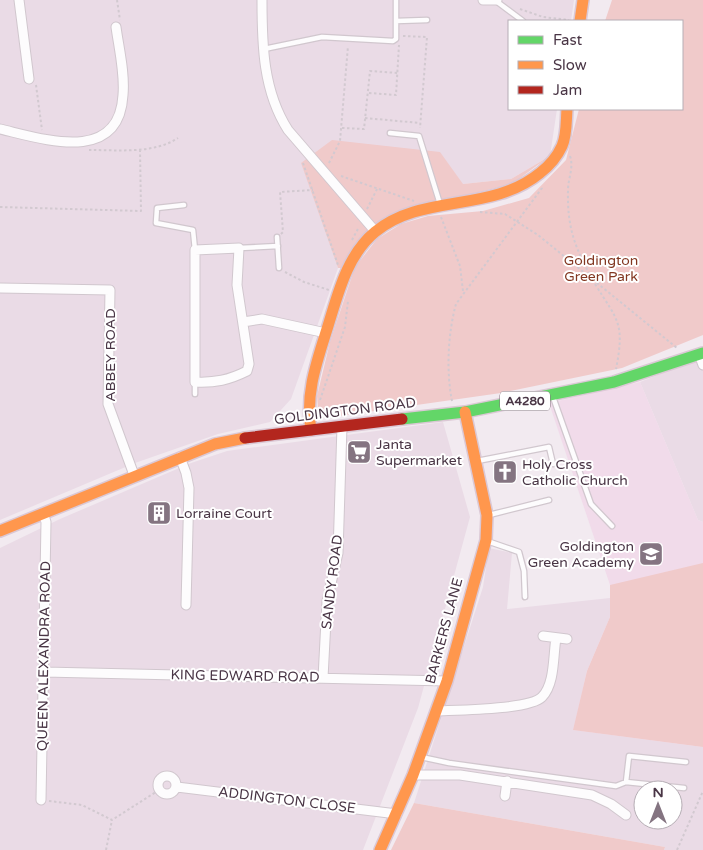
<svg xmlns="http://www.w3.org/2000/svg" width="703" height="850" viewBox="0 0 703 850" font-family="'Varela Round',sans-serif">
	<rect width="100%" height="100%" fill="#f2eaf0"/>
	<path fill="#eadbe6" fill-rule="evenodd" d="M0,0H574L571,21H509V109H557L550,156L511,179L463,184L302,163L338,268L291,399L270,422L218,434L135,463L0,520Z
		M703,357V522L698,520L640,382Z
		M443,422L470,517L418,708L363,850H0V548L60,519L191,463L227,451Z
		M489,548L512,553L507,609L610,598V617L587,671L574,730L703,747V850H664L665,847L414,803L483,587ZM643,790H673V820H643Z"/>
	<path fill="#f1dbea" d="M640,382L698,520L703,522V747L573,730L587,671L610,617V585L549,403Z"/>
	<path fill="#f0caca" d="M612,0H703V335L622,368L501,393L332,417L318,408L317,396L330,342L355,267L377,239L401,224L428,216L483,211L529,198L566,160L579,109H682V21H605Z
		M332,140L440,152L463,184L511,179L550,156L512,184L406,210L343,268H338L301,163Z
		M703,563V747L573,730L587,671L610,617V585Z
		M414,803L665,847L664,850H391Z"/>
	<g fill="none" stroke-linecap="round" stroke-linejoin="round">
		<defs>
			<path id="lane" d="M496,1L523,21
				M396,21L427,20
				M264,49L322,37L393,41L396,39V0
				M390,133L419,136L440,204
				M184,205L157,208L156,223L193,230L195,250
				M277,237L279,268
				M239,248L278,246
				M195,394V382
				M553,397L591,504L612,526
				M477,461L549,447L553,464
				M489,515L549,500
				M487,541L519,552L524,571L525,597
				M421,757L449,763L616,786L626,782L629,756L686,762
				M626,782L684,788"/>
			<path id="street" d="M19,0L29,79
				M262,0C262,45 263,91 288,130L375,231
				M483,0H497
				M0,129C43,139 119,165 123,95C125,73 119,49 116,27
				M239,248L237,285L249,364L247,371C229,380 215,383 195,382V250Z
				M0,288L110,290L108,404L134,475
				M243,322L262,319L326,333
				M699,354L703,365
				M180,457L186,473L189,488L186,605
				M543,636L567,639
				M44,672L447,681
				M323,678L327,601L338,553L342,426
				M436,711C456,710 529,710 542,697C555,684 553,656 556,638
				M413,775H460L592,795L611,804L626,815
				M158 785a9 9 0 1 1 18 0a9 9 0 1 1-18 0Z
				M177,787L397,814
				M505,796L507,781
				M41,800L46,522L43,513"/>
			<path id="fast" d="M402,419L465,412L614,382L703,353"/>
			<path id="slow" d="M580,21L583,0
				M311,430C305,393 317,361 328,326C338,294 347,255 375,232C422,193 491,213 540,173C549,166 557,157 562,146C567,135 566,121 567,109
				M0,531L215,444L245,438
				M380,850L413,775L447,681L486,540L487,515L465,412"/>
			<path id="jam" d="M245,438L402,419"/>
		</defs>
		<use href="#lane" stroke="#d1c7ce" stroke-width="7"/>
		<use href="#street" stroke="#d1c7ce" stroke-width="11"/>
		<use href="#fast" stroke="#dbc8d5" stroke-width="14"/>
		<use href="#slow" stroke="#dbc8d5" stroke-width="14"/>
		<use href="#jam" stroke="#dbc8d5" stroke-width="14"/>
		<path stroke="#d2c9d0" stroke-width="2" stroke-dasharray="2.5 2.5" stroke-linecap="butt" d="M117,0L120,20
			M520,9L543,17L569,20
			M403,36L427,37L420,128
			M36,85L42,130
			M369,93L396,95L399,45
			M365,118L420,123
			M342,128L364,129L370,71L398,73
			M89,150C118,150 154,154 178,138
			M570,156C574,167 568,179 568,190C567,228 575,248 593,280
			M303,163L338,265
			M329,163L340,141L348,46
			M341,176L414,201
			M0,207L141,211L140,149
			M367,209L377,189
			M480,212L505,214L538,235L677,348
			M441,217L460,266L463,291
			M281,234L283,232L280,192L313,190
			M352,240L359,227
			M285,272L304,282L329,290
			M595,284C618,321 625,323 616,369
			M320,400L345,327L348,301
			M452,401C446,371 448,333 456,304L542,188V186
			M49,801L82,805L112,820L159,790
			M106,850L112,820
			M677,850L703,791"/>
		<use href="#lane" stroke="#fdfcfd" stroke-width="4.5"/>
		<use href="#street" stroke="#fdfcfd" stroke-width="9"/>
		<use href="#fast" stroke="#63d668" stroke-width="11"/>
		<use href="#slow" stroke="#ff974d" stroke-width="11"/>
		<use href="#jam" stroke="#b3261e" stroke-width="11"/>
	</g>
	<defs>
		<symbol id="supermarket-square" viewBox="-11 -11 22 22"><rect x="-9" y="-9" width="18" height="18" rx="4" fill="#847481" stroke="#fff"/><path d="M-6-5.5h2.5l.6 2H6L4.5 2H-2.5L-4.4-4H-6ZM-1.5 3.2a1.3 1.3 0 1 0 .1 0ZM3 3.2a1.3 1.3 0 1 0 .1 0Z" fill="#fff"/></symbol>
		<symbol id="church-square" viewBox="-11 -11 22 22"><rect x="-9" y="-9" width="18" height="18" rx="4" fill="#847481" stroke="#fff"/><path d="M-1.2-6h2.4v3.5h3.3v2.4h-3.3V6h-2.4V-.1h-3.3v-2.4h3.3Z" fill="#fff"/></symbol>
		<symbol id="building-square" viewBox="-11 -11 22 22"><rect x="-9" y="-9" width="18" height="18" rx="4" fill="#847481" stroke="#fff"/><path d="M-4-6H4V6H1V3H-1V6H-4ZM-2.5-4.3h1.7v1.8h-1.7ZM.8-4.3h1.7v1.8H.8ZM-2.5-1h1.7V.8h-1.7ZM.8-1h1.7V.8H.8Z" fill="#fff"/></symbol>
		<symbol id="school-square" viewBox="-11 -11 22 22"><rect x="-9" y="-9" width="18" height="18" rx="4" fill="#847481" stroke="#fff"/><path d="M0-5L7-2L0 1L-7-2ZM-4 1L0 2.5L4 1V4Q0 6-4 4Z" fill="#fff"/></symbol>
	</defs>
	<g fill-rule="evenodd">
		<use href="#supermarket-square" x="345" y="438" width="28" height="28"/>
		<use href="#church-square" x="491" y="458" width="28" height="28"/>
		<use href="#building-square" x="145" y="499" width="28" height="28"/>
		<use href="#school-square" x="637" y="540" width="28" height="28"/>
	</g>
	<g text-anchor="middle" dominant-baseline="central" stroke-width="4" stroke-linejoin="round" paint-order="stroke">
		<rect fill="#fff" stroke="#80727d" stroke-width="1" x="500" y="391.5" width="50" height="19" rx="4"/>
		<g font-size="12" font-weight="bold" fill="#493545">
			<text x="525" y="401">A4280</text>
		</g>
		<g font-size="14" fill="#823721" stroke="#fff">
			<text x="601" y="260">Goldington<tspan x="601" dy="16">Green Park</tspan></text>
		</g>
		<g font-size="14" fill="#493545" stroke="#fff">
			<text transform="translate(110 355) rotate(-90)">ABBEY ROAD</text>
			<text transform="translate(345 411) rotate(-7)">GOLDINGTON ROAD</text>
			<text transform="translate(332 582) rotate(-83)">SANDY ROAD</text>
			<text transform="translate(444 631) rotate(-75)">BARKERS LANE</text>
			<text transform="translate(44 656) rotate(-89)">QUEEN ALEXANDRA ROAD</text>
			<text transform="translate(245 676) rotate(1)">KING EDWARD ROAD</text>
			<text transform="translate(287 800) rotate(7)">ADDINGTON CLOSE</text>
		</g>
		<g font-size="14" fill="#493545" stroke="#fff" text-anchor="start">
			<text x="376" y="444">Janta<tspan x="376" dy="16">Supermarket</tspan></text>
			<text x="522" y="464">Holy Cross<tspan x="522" dy="16">Catholic Church</tspan></text>
			<text x="176" y="513">Lorraine Court</text>
			<text x="634" y="546" text-anchor="end">Goldington<tspan x="634" dy="16">Green Academy</tspan></text>
		</g>
	</g>
	<rect x="508" y="20" width="175" height="90" fill="#ffffff" stroke="#b6aeb5"/>
	<rect x="518" y="36" width="25" height="8" fill="#63d668" stroke="#b6aeb5"/>
	<text x="553" y="45" font-size="15" fill="#493545">Fast</text>
	<rect x="518" y="61" width="25" height="8" fill="#ff974d" stroke="#b6aeb5"/>
	<text x="553" y="70" font-size="15" fill="#493545">Slow</text>
	<rect x="518" y="86" width="25" height="8" fill="#b3261e" stroke="#b6aeb5"/>
	<text x="553" y="95" font-size="15" fill="#493545">Jam</text>
	<g transform="translate(658 805)"><circle r="24" fill="#ffffff" stroke="#b6aeb5"/>
	<path d="M0-4L9 19L0 12L-9 19Z" fill="#847481"/>
	<text y="-8" font-size="14" font-weight="bold" text-anchor="middle" fill="#493545">N</text>
	</g>
</svg>
